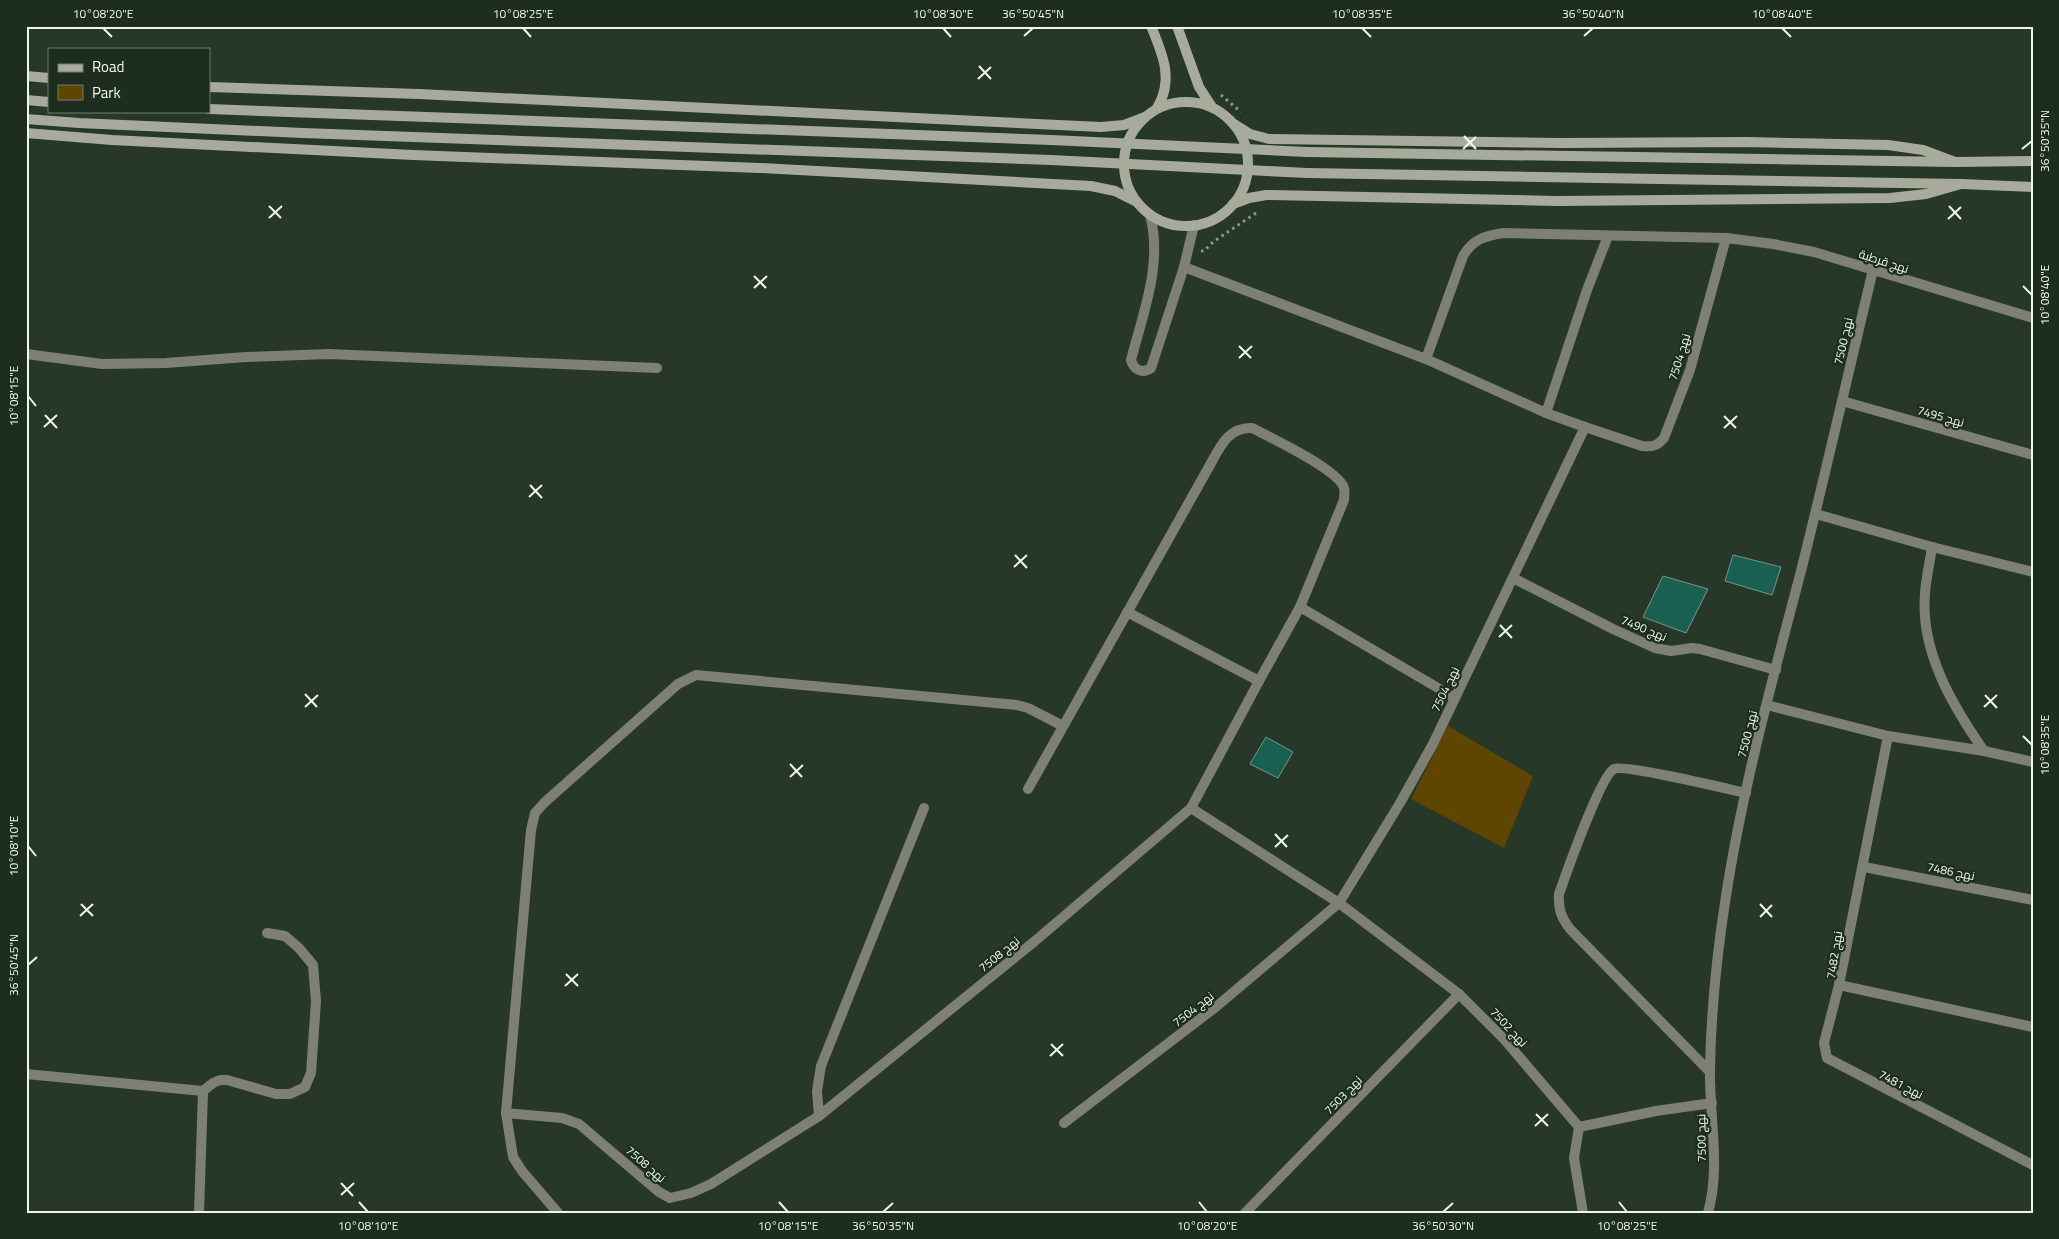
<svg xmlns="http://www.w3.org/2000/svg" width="2059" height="1239" viewBox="0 0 2059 1239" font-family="'Titillium Web',Cairo,sans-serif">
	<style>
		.green { fill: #5e4500 }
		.building { fill: #1a6052; stroke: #78958c }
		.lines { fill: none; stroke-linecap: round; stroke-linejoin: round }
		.path { stroke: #8c998d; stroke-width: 3; stroke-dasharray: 2.5 4; stroke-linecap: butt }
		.street { stroke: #7e8075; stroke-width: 10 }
		.secondary { stroke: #a8ab9b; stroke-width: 10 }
		.secondary-bridge { stroke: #a8ab9b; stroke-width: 10 }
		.ticks { fill: none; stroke: #eef8ee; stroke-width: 2 }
		.labels { text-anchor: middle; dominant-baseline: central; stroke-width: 4.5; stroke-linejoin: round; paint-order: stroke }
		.street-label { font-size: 12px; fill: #eef8ee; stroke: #1d2d1e }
		.neatline { fill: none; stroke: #eef8ee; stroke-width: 2 }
		.ticks-label { font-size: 12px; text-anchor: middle; fill: #eef8ee }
	</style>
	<rect width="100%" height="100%" fill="#273728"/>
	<path class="green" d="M1448,726L1533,776L1504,848L1411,799Z"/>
	<g class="building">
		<path d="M1733,555L1781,567L1772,595L1725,581Z"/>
		<path d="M1663,576L1708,589L1686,633L1643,617Z"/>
		<path d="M1266,737L1293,752L1278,778L1250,764Z"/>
	</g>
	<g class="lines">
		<g class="path">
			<path d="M1221,95L1241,112"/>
			<path d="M1201,251H1204L1213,242L1259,211"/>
		</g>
		<g class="street">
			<path d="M1150,215C1163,264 1143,313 1131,360C1134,370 1142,374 1151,368L1184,267L1194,225"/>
			<path d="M1184,267L1426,359L1546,413L1585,427"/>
			<path d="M26,354L102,364L166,363L246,357L329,354L657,368"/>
			<path d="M1426,359L1463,256C1473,239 1485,236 1503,233L1726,238L1773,244L1814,252L2033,318"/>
			<path d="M1842,401L2033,455"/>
			<path d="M1546,413L1587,290L1608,236"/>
			<path d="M1816,514L1932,547L2033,572"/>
			<path d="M1932,547C1930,562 1926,578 1925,593C1920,651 1952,705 1984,751"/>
			<path d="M1513,578L1613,629L1655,648L1671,651L1692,648L1700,649L1776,670"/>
			<path d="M1300,607L1455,698"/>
			<path d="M1127,612L1259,681"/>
			<path d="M1767,705L1888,736L1984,751L2033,762"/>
			<path d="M1888,736L1839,985L2033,1027"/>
			<path d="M1191,808L1339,903L1459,994L1504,1039L1579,1127L1574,1158L1583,1213"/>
			<path d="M1864,867L2033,900"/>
			<path d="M1839,985L1824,1043L1827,1058L2033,1165"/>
			<path d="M1710,1072L1570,929C1561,917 1558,909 1559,894C1566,874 1601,775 1614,769C1623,764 1728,789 1746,793"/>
			<path d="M26,1074L203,1091L213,1083L220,1080H227L276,1094H290L305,1087L311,1073L316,1001L313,965L299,948L285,936L267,933"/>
			<path d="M506,1113L562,1118L579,1124L659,1192L670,1198L691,1193L711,1184L819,1116L1035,941L1191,808L1259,681L1300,607L1344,500C1344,496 1345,491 1344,488C1339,470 1270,437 1252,428C1228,427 1220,447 1210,465L1028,789"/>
			<path d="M819,1116L817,1091L821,1066L924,808"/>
			<path d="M1064,1123L1217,1006L1339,903L1400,803L1433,744L1585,427L1642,446C1653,447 1657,446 1664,438L1690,370L1726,238"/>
			<path d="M1579,1127L1656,1111L1712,1103"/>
			<path d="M199,1213L203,1091"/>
			<path d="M558,1213L522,1171L513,1157L506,1113L531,830L535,813L545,802L678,684L696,675L1017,705L1028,708L1063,726"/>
			<path d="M1245,1213L1459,994"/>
			<path d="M1708,1213C1721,1166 1709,1116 1710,1069C1711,1010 1717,953 1726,896C1743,786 1773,678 1801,571C1826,471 1849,370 1873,270"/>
		</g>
		<g class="secondary">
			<path d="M1151,26C1163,55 1174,80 1157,108"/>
			<path d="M1177,26L1199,87L1212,107"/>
			<path d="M26,76L49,78"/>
			<path d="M209,87L419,94L1101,127L1124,125L1145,117"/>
			<path d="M26,100L49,102"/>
			<circle cx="1186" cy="164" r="62"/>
			<path d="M209,109L1051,140"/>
			<path d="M26,119L79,123L303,133L1051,160"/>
			<path d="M1234,124L1250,134L1269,139L1561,143L1745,142L1888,145L1923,150L1955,162"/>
			<path d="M26,133L112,140L413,155L760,168L1091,186L1115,191L1137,202"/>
			<path d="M1307,152L1955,162L2033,161"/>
			<path d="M1307,173L1961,184L2033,187"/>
			<path d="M1233,204L1249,198L1266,195L1557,201L1890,198L1926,194L1961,184"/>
		</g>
		<g class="secondary-bridge">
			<path d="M1051,140L1307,152"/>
			<path d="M1051,160L1307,173"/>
		</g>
	</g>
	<path class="ticks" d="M103,28L112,37M523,28L531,37M943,28L951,37M1362,28L1371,37M1782,28L1791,37M1024,36L1033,28M1584,36L1593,28M979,66L991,79M978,79L991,67M1464,136L1476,149M1463,149L1476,137M2022,149L2032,141M269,206L281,218M1949,206L1961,219M269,218L282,206M1948,219L1961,207M754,276L766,288M2023,286L2032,295M754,288L767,276M1239,346L1251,358M1239,358L1252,346M28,396L36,406M45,415L57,428M1724,416L1736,428M44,427L57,415M1724,428L1737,416M530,485L542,498M529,497L542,485M1015,555L1027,568M1014,567L1027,555M1500,625L1512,638M1499,637L1512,625M305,694L317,707M1985,695L1997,708M305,707L318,695M1984,707L1997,695M2023,736L2032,745M790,764L802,777M790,777L803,765M1275,834L1287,847M28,846L36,856M1275,847L1288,835M81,904L93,916M1760,904L1772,917M80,916L93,904M1760,917L1772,905M28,965L37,957M566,974L578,986M565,986L578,974M1051,1044L1063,1056M1050,1056L1063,1044M1536,1114L1548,1126M1535,1126L1548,1114M341,1183L353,1196M341,1195L354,1183M359,1202L368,1212M779,1202L788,1212M1199,1202L1207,1212M1619,1202L1627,1212M883,1212L893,1203M1443,1212L1453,1203"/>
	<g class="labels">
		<g class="street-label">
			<text transform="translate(1884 261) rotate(18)">نهج قرطبة</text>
			<text transform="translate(1843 341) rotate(-77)">نهج 7500</text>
			<text transform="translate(1679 357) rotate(-73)">نهج 7504</text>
			<text transform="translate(1941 416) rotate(16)">نهج 7495</text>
			<text transform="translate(1644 628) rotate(22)">نهج 7490</text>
			<text transform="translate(1445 689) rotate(-64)">نهج 7504</text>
			<text transform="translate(1747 734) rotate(-76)">نهج 7500</text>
			<text transform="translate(1951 871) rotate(11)">نهج 7486</text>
			<text transform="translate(999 954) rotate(-39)">نهج 7508</text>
			<text transform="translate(1834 955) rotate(-81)">نهج 7482</text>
			<text transform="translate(1193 1009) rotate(-38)">نهج 7504</text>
			<text transform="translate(1509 1027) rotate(47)">نهج 7502</text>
			<text transform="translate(1901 1084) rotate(27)">نهج 7481</text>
			<text transform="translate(1343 1095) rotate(-46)">نهج 7503</text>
			<text transform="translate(1701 1138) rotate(-91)">نهج 7500</text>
			<text transform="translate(646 1164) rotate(41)">نهج 7508</text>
		</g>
	</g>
	<rect width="2059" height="1239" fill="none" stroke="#1d2d1e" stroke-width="55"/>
	<rect x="48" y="48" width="162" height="65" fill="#1d2d1e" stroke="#717e71"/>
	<rect x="58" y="64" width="25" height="8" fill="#a8ab9b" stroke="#717e71"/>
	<text x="92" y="72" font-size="15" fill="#eef8ee">Road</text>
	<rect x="58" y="85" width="25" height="15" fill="#5e4500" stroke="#717e71"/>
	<text x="92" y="98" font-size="15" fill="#eef8ee">Park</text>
	<rect x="28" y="28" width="2004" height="1184" class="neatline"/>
	<g class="ticks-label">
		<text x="103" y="18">10°08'20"E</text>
		<text x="523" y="18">10°08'25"E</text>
		<text x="943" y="18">10°08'30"E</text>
		<text x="1033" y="18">36°50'45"N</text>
		<text x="1362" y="18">10°08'35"E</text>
		<text x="1593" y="18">36°50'40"N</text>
		<text x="1782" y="18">10°08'40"E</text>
		<text transform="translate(2045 141) rotate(-90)" y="4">36°50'35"N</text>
		<text transform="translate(2045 295) rotate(-90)" y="4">10°08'40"E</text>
		<text transform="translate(14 396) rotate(-90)" y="4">10°08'15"E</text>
		<text transform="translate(2045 745) rotate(-90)" y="4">10°08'35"E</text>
		<text transform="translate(14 846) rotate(-90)" y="4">10°08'10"E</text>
		<text transform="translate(14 965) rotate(-90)" y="4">36°50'45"N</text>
		<text x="368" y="1230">10°08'10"E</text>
		<text x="788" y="1230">10°08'15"E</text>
		<text x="883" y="1230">36°50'35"N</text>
		<text x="1207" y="1230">10°08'20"E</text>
		<text x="1443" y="1230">36°50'30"N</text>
		<text x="1627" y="1230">10°08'25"E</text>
	</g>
</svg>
